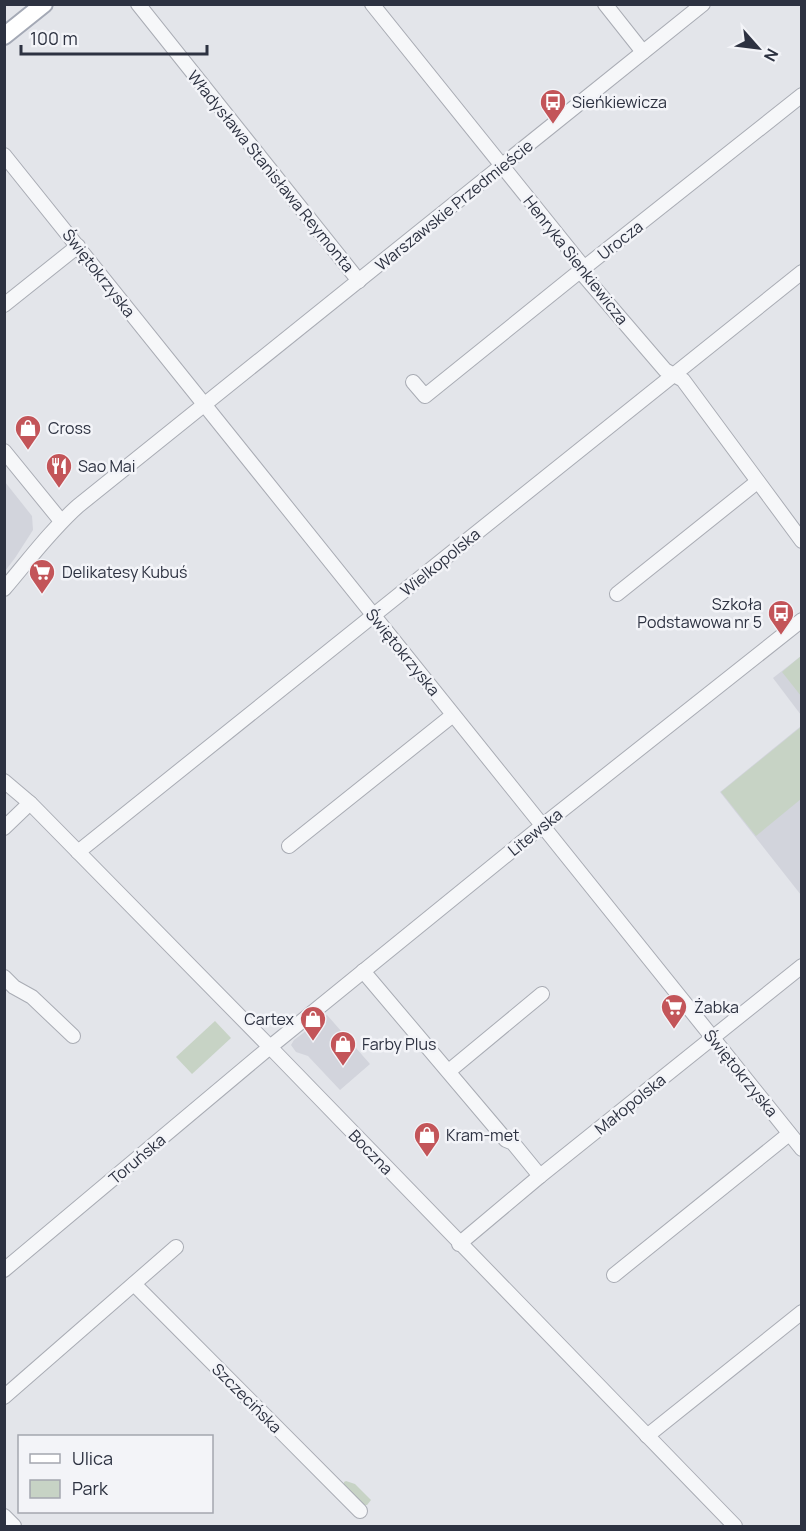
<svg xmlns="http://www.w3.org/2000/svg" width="806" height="1531" viewBox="0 0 806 1531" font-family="Manrope,sans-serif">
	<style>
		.built { fill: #d2d4dc }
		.green { fill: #c7d3c5 }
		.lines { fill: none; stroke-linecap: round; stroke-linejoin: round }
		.minor-casing { stroke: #a9acb4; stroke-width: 16 }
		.major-casing { stroke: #a4a9b5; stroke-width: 20 }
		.minor { stroke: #f6f7f9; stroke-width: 14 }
		.major { stroke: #fff; stroke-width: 16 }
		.labels { text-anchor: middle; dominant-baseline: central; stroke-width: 5; stroke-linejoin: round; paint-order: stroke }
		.poi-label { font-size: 16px; fill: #2d3241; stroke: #f3f4f8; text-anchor: start }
		.street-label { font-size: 16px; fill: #2d3241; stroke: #f3f4f8 }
	</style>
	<rect width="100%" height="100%" fill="#e3e5ea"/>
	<g class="built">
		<path d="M5,482L32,516L33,530L15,558L5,571Z"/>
		<path d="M801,656V715L773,678Z"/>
		<path d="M801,726V895L720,792Z"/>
		<path d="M327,1015L370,1064L340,1090L308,1056L296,1052L291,1045L294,1040Z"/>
	</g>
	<g class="green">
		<path d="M801,656V696L782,672Z"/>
		<path d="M801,727V799L756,836L721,792Z"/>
		<path d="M215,1021L231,1038L192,1074L176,1057Z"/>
		<path d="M346,1481L355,1484L371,1500L367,1505H361L344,1486V1482Z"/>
	</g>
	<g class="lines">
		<g class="minor-casing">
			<g id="minor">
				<path d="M138,4L359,281"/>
				<path d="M372,4L581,264L580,271L665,370L683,380L802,541"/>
				<path d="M605,4L643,52"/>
				<path d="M4,155L802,1149"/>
				<path d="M4,305L78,246"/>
				<path d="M413,382L425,396L580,271L802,95"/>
				<path d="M4,451L61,521"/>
				<path d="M4,589C28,561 50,531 78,506L703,4"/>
				<path d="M617,594L757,482"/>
				<path d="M4,781L30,803L270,1047L735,1526"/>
				<path d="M4,828L30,803"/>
				<path d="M289,846L453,715"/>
				<path d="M78,852L802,272"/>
				<path d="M363,971L506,1140L513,1143L540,1176"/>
				<path d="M4,977L14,987L32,997L73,1036"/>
				<path d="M449,1071L542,994"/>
				<path d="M459,1244L540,1176L802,966"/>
				<path d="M4,1270L270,1047L542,826L802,620"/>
				<path d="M614,1275L789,1134"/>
				<path d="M134,1284L360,1511"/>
				<path d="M4,1397L176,1247"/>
				<path d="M647,1436L802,1312"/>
				<path d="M4,1516L14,1526"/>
			</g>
		</g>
		<g class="major-casing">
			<path id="major" d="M4,36L44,4"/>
		</g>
		<use href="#minor" class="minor"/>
		<use href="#major" class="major"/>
	</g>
	<defs>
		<g id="bus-pin" transform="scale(1.35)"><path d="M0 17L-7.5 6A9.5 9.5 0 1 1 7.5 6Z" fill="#c35559" stroke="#f3f4f8"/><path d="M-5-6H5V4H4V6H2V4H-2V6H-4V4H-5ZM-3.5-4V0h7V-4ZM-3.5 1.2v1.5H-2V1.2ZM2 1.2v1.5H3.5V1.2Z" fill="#fff"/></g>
		<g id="shop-pin" transform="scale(1.35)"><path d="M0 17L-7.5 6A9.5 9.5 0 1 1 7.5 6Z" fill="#c35559" stroke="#f3f4f8"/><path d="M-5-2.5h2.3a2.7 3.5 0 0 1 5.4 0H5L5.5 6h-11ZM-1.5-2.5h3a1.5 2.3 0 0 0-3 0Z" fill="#fff"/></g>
		<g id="restaurant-pin" transform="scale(1.35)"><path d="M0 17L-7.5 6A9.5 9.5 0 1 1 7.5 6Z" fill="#c35559" stroke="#f3f4f8"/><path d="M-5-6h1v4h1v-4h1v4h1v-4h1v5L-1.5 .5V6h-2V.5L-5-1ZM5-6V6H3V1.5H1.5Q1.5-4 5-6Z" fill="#fff"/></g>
		<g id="supermarket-pin" transform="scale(1.35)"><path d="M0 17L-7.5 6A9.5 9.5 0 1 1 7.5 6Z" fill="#c35559" stroke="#f3f4f8"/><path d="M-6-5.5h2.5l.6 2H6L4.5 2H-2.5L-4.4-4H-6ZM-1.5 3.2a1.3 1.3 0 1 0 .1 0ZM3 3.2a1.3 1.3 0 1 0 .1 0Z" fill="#fff"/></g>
	</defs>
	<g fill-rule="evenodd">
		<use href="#bus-pin" x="553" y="102"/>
		<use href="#shop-pin" x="28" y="428"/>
		<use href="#restaurant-pin" x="59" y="466"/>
		<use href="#supermarket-pin" x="42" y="572"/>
		<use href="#bus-pin" x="781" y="613"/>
		<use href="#supermarket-pin" x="674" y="1007"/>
		<use href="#shop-pin" x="313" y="1019"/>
		<use href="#shop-pin" x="343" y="1044"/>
		<use href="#shop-pin" x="427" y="1135"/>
	</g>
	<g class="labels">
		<g class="poi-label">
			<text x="572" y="102">Sieńkiewicza</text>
			<text x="48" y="428">Cross</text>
			<text x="78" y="466">Sao Mai</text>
			<text x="62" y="572">Delikatesy Kubuś</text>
			<text x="762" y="604" text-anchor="end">Szkoła<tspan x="762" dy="18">Podstawowa nr 5</tspan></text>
			<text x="694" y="1007">Żabka</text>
			<text x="294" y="1019" text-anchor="end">Cartex</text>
			<text x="362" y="1044">Farby Plus</text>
			<text x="446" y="1135">Kram-met</text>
		</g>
		<g class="street-label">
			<text transform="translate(271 171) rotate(51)">Władysława Stanisława Reymonta</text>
			<text transform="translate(454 205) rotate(-39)">Warszawskie Przedmieście</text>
			<text transform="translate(620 240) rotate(-38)">Urocza</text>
			<text transform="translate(576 260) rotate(52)">Henryka Sienkiewicza</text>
			<text transform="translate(99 273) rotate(52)">Świętokrzyska</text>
			<text transform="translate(440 562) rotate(-39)">Wielkopolska</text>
			<text transform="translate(403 652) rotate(51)">Świętokrzyska</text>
			<text transform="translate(535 832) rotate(-39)">Litewska</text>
			<text transform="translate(741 1073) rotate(51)">Świętokrzyska</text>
			<text transform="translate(630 1104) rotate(-39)">Małopolska</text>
			<text transform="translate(371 1152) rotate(46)">Boczna</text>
			<text transform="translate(137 1159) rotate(-40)">Toruńska</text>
			<text transform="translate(247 1398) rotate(45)">Szczecińska</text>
		</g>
	</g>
	<rect width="806" height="1531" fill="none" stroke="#2d3241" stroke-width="12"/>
	<rect x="18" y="1435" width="195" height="78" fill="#f3f4f8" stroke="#a4a6af" stroke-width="1.5"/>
	<rect x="30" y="1454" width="30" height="9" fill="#ffffff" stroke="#a4a6af" stroke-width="1.5"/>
	<text x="72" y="1465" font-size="18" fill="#2d3241">Ulica</text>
	<rect x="30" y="1480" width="30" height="18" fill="#c7d3c5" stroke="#a4a6af" stroke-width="1.5"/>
	<text x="72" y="1495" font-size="18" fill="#2d3241">Park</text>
	<g transform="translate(758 48) rotate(118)" stroke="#f3f4f8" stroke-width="4.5" paint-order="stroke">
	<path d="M0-4.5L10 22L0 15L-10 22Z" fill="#2d3241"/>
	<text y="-9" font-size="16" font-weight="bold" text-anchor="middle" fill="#2d3241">N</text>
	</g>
	<path d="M21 45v9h186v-9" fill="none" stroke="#2d3241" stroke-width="3"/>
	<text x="30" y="45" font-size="18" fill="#2d3241" stroke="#f3f4f8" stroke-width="4.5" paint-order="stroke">100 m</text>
</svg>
